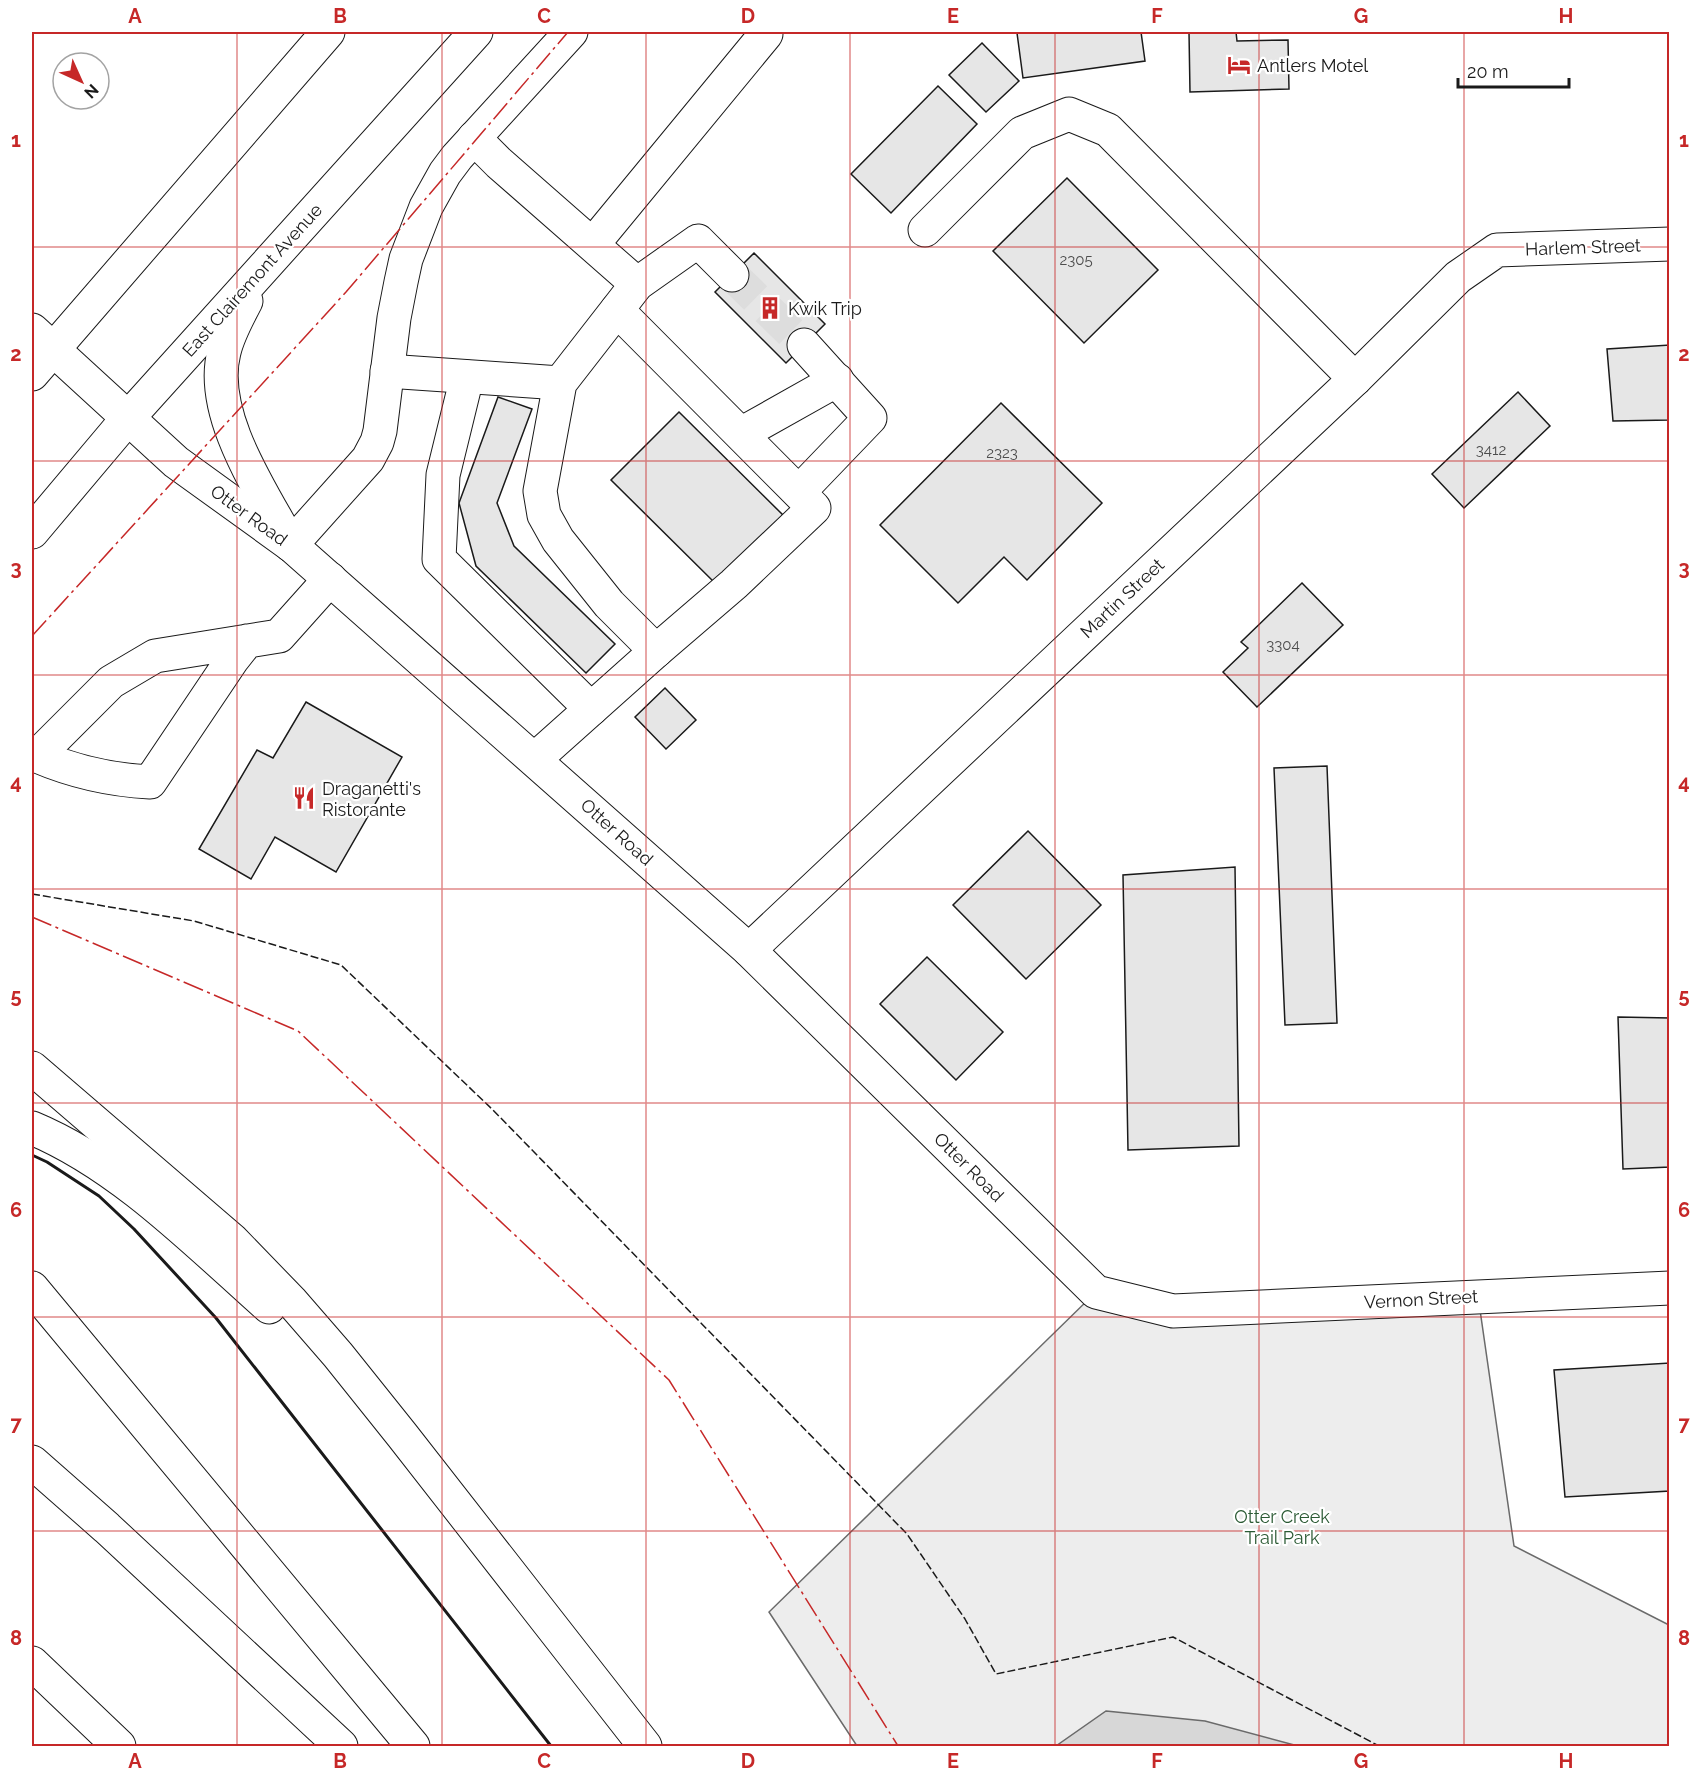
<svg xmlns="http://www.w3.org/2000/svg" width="1701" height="1778" viewBox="0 0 1701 1778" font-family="Raleway,sans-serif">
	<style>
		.built { fill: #ededed; stroke: #6a6a6a; stroke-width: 1.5 }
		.water { fill: #d7d7d7; stroke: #6a6a6a; stroke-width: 1.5 }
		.building { fill: #e6e6e6; stroke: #1a1a1a; stroke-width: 1.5 }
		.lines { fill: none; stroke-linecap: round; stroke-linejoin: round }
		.minor-tunnel { stroke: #ddd; stroke-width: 33; stroke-dasharray: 33 16; stroke-linecap: butt }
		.minor-casing { stroke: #1a1a1a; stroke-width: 35 }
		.major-casing { stroke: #1a1a1a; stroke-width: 35 }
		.highway-casing { stroke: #1a1a1a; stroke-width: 35 }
		.minor { stroke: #fff; stroke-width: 33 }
		.major { stroke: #fff; stroke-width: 33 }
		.highway { stroke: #fff; stroke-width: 33 }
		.fence { stroke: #1a1a1a; stroke-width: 1.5; stroke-dasharray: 8 3; stroke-linecap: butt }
		.wall { stroke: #1a1a1a; stroke-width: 3 }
		.power { stroke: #c62828; stroke-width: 1.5; stroke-dasharray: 21 4.5 3 4.5; stroke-linecap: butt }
		.grid { fill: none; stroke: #c62828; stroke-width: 1.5; stroke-opacity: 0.55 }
		.labels { text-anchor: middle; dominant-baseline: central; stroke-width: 4.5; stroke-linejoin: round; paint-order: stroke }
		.number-label { font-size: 15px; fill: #4d4d4d }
		.poi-label { font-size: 18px; fill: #1a1a1a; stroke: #fff; text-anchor: start }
		.street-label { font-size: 18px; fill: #1a1a1a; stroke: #fff }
		.park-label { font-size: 18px; fill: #2b5a34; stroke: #fff }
		.neatline { fill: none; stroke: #c62828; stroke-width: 2 }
		.grid-label { font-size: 20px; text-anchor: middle; font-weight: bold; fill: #c62828 }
	</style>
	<rect width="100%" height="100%" fill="#fff"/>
	<path class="built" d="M1096,1292L1173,1311L1478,1296L1514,1546L1669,1625V1746H857L769,1612Z"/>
	<path class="water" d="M1106,1711L1205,1721L1298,1746H1056Z"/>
	<g class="building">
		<path d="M1029,32H1141L1145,61L1023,78L1017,33Z"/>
		<path d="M1189,32H1236L1237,41L1288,40L1289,89L1190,92Z"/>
		<path d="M982,43L1019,81L986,112L949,75Z"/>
		<path d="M938,86L977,124L891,213L851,174Z"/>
		<path d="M1067,178L1158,270L1084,343L993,251Z"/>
		<path d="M754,253L825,324L786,363L715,292Z"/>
		<path d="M1670,345V420L1613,421L1607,349Z"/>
		<path d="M1518,392L1550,426L1464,508L1432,474Z"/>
		<path d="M498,397L532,409L497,503L514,546L615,644L586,673L476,566L459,503Z"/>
		<path d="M1001,403L1102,503L1027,580L1004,557L958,603L880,525Z"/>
		<path d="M679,412L786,518L718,586L611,480Z"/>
		<path d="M1302,583L1343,625L1257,707L1223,672L1248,648L1241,642Z"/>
		<path d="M665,688L696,720L666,749L635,717Z"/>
		<path d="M306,702L402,757L336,872L275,837L251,879L199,849L257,750L273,758Z"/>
		<path d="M1327,766L1337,1023L1285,1025L1274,768Z"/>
		<path d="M1028,831L1101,905L1026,979L953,905Z"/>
		<path d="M1235,867L1239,1146L1128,1150L1123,875Z"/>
		<path d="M927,957L1003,1032L956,1080L880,1004Z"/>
		<path d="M1618,1017L1670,1018V1167L1623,1169Z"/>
		<path d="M1670,1363V1491L1565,1497L1554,1370Z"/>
	</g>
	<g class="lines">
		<path class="minor-tunnel" d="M732,275L804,345"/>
		<g class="minor-casing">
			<g id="minor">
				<path d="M474,138L499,163L637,284"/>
				<path d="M925,230L1022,133L1069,114L1108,130L1355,379"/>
				<path d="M593,244L766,34"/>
				<path d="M32,330L176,462L291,545L749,950L1096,1292L1173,1311L1670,1288"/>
				<path d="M387,371L560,383"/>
				<path d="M467,377L443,475L439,559L591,709"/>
				<path d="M741,434L837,380"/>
				<path d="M799,492L870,418L804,345"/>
				<path d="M291,545L368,459L377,442L380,431L394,318L401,282L406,259L426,207L445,173L457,157L571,32"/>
				<path d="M247,641L232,660L150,782C111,780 72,771 37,756L111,682L155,656L279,636L330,579"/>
				<path d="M656,651L609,604L558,540L544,515L540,491L560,383L637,284L698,241L732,275"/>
				<path d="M535,759L656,651L734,584L814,508L617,310"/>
				<path d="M749,950L1355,379L1458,277L1497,250L1670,244"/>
			</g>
		</g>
		<g class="major-casing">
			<g id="major">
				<path d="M246,301C238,317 228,334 224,352C208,414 262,492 291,545"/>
				<path d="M32,374L328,32"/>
				<path d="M32,532L128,418L476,32"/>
			</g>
		</g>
		<g class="highway-casing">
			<g id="highway">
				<path d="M32,1068L232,1240L292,1302L338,1355L402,1435L645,1746"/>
				<path d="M32,1128C121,1165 197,1243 269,1307"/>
				<path d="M32,1288L413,1746"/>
				<path d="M32,1462L107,1528L341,1746"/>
				<path d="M32,1663L119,1746"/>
			</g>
		</g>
		<use href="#minor" class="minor"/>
		<use href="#major" class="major"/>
		<use href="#highway" class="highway"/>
		<path class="fence" d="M32,894L194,921L341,965L493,1110L907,1534L965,1619L996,1674L1173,1637L1379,1746"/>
		<path class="wall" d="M32,1155L47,1162L99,1196L134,1229L216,1318L551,1746"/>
		<g class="power">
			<path d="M32,636L346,292L568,32"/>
			<path d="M32,917L298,1031L669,1380L898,1746"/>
		</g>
	</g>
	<path class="grid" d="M237,32V1746M442,32V1746M646,32V1746M850,32V1746M1055,32V1746M1259,32V1746M1464,32V1746M32,247H1670M32,461H1670M32,675H1670M32,889H1670M32,1103H1670M32,1317H1670M32,1531H1670"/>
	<defs>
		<g id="hotel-bare" transform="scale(1.8)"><path d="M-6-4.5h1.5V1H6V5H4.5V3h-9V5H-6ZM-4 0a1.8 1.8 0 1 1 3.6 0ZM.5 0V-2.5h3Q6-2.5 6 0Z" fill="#c62828" stroke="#fff" stroke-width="2.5" paint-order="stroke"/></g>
		<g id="building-bare" transform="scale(1.8)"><path d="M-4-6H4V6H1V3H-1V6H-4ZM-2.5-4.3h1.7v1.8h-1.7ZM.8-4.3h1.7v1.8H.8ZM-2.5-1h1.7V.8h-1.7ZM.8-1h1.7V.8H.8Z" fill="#c62828" stroke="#fff" stroke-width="2.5" paint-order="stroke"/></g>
		<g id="restaurant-bare" transform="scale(1.8)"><path d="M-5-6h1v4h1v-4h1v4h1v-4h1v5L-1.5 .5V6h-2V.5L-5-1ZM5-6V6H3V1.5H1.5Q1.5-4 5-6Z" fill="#c62828" stroke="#fff" stroke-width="2.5" paint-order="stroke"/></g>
	</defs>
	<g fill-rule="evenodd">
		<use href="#hotel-bare" x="1239" y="65"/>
		<use href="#building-bare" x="770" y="308"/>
		<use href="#restaurant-bare" x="304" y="798"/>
	</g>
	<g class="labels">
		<g class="number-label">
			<text x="1076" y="260">2305</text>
			<text x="1491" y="450">3412</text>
			<text x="1002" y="453">2323</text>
			<text x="1283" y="645">3304</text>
		</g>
		<g class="poi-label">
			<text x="1257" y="65">Antlers Motel</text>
			<text x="788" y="308">Kwik Trip</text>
			<text x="322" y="788">Draganetti's<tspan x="322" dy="21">Ristorante</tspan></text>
		</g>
		<g class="street-label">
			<text transform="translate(1583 247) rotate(-2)">Harlem Street</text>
			<text transform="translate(252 280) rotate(-48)">East Clairemont Avenue</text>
			<text transform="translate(249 515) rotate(36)">Otter Road</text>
			<text transform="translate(1122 598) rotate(-43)">Martin Street</text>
			<text transform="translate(617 832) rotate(42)">Otter Road</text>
			<text transform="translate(969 1167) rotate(45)">Otter Road</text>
			<text transform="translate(1421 1299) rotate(-3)">Vernon Street</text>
		</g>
		<g class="park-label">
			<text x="1282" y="1516">Otter Creek<tspan x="1282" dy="21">Trail Park</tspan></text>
		</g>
	</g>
	<rect width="1701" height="1778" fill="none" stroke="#ffffff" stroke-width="66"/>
	<g transform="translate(81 81) rotate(135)"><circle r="28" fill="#ffffff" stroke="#a3a3a3" stroke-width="1.5"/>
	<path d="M0-4.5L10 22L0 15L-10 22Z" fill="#c62828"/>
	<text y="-9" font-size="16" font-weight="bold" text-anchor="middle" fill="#1a1a1a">N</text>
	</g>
	<path d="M1458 78v9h111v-9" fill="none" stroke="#1a1a1a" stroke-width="3"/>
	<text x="1467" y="78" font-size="18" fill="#1a1a1a" stroke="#ffffff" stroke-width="4.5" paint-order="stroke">20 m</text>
	<rect x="33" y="33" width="1635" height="1712" class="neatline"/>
	<g class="grid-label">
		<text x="135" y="23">A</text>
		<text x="340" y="23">B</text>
		<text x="544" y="23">C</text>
		<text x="748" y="23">D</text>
		<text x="953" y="23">E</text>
		<text x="1157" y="23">F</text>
		<text x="1361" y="23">G</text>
		<text x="1566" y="23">H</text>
		<text x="16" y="147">1</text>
		<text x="1684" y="147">1</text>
		<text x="16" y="361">2</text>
		<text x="1684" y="361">2</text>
		<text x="16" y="575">3</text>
		<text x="1684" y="575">3</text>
		<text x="16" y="789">4</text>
		<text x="1684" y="789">4</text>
		<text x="16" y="1003">5</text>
		<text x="1684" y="1003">5</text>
		<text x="16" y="1217">6</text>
		<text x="1684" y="1217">6</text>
		<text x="16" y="1431">7</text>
		<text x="1684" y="1431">7</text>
		<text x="16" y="1645">8</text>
		<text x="1684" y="1645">8</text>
		<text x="135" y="1768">A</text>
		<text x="340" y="1768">B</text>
		<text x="544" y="1768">C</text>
		<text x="748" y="1768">D</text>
		<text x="953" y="1768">E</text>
		<text x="1157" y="1768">F</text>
		<text x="1361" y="1768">G</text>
		<text x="1566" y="1768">H</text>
	</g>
</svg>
